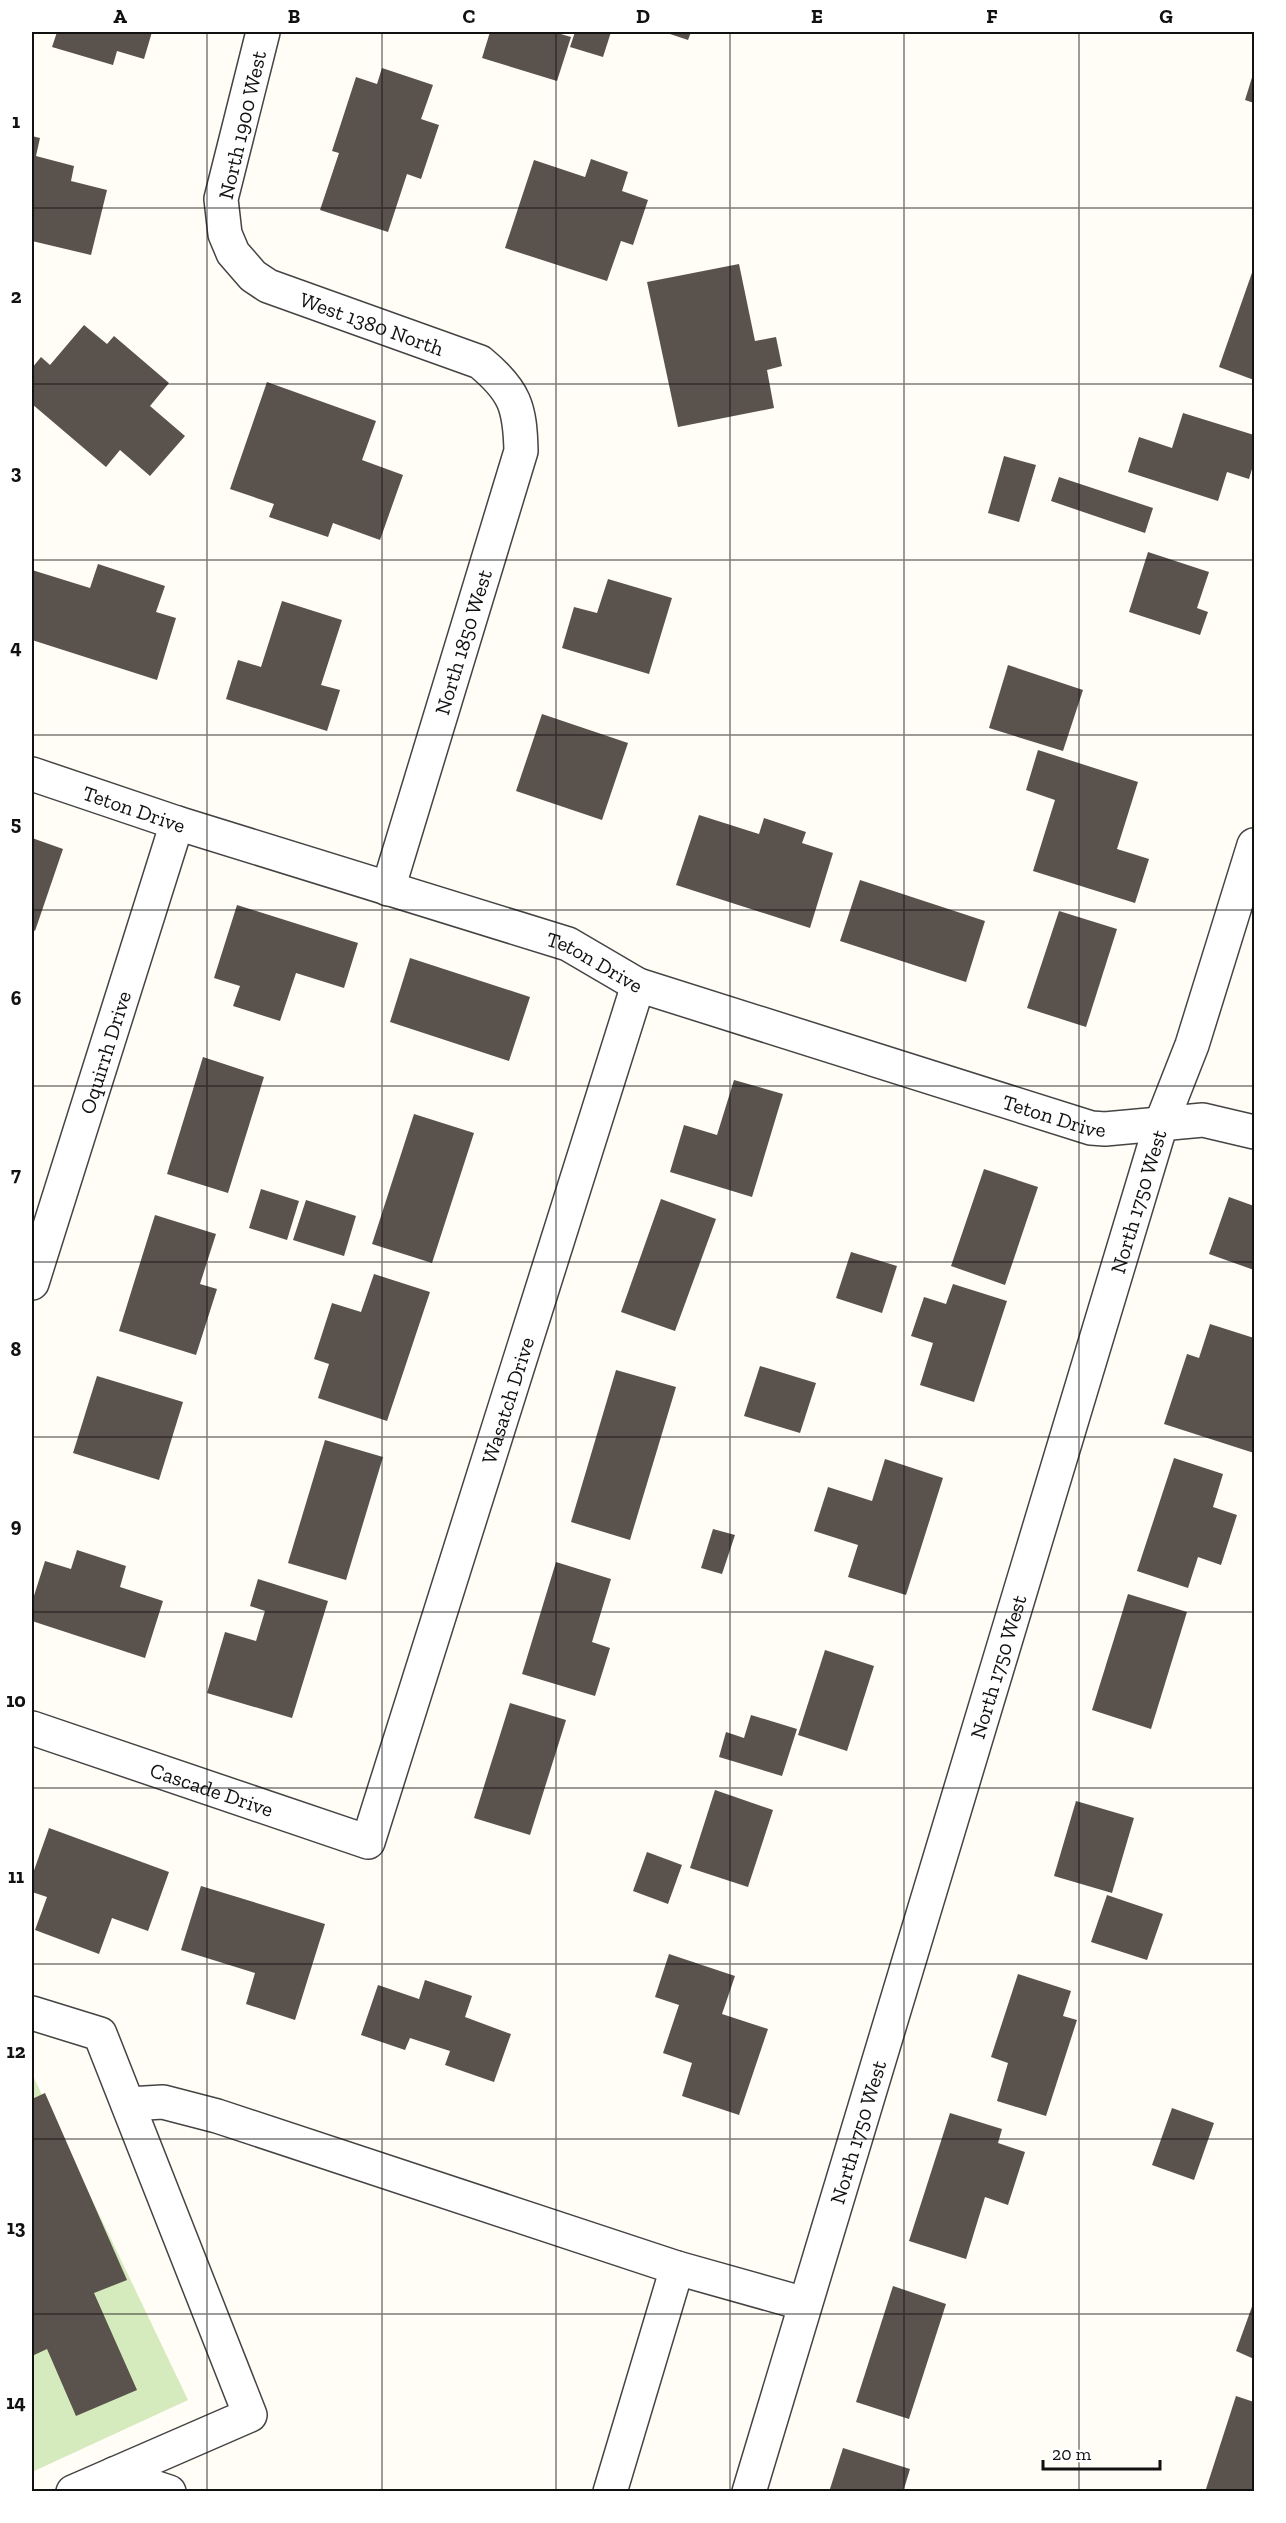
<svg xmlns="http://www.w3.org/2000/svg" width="1286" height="2523" viewBox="0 0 1286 2523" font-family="'Zilla Slab',serif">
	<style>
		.green { fill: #d5ebbd }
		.building { fill: #5a524d }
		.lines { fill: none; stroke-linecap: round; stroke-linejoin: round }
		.minor-casing { stroke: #444; stroke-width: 36 }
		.minor { stroke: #fff; stroke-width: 33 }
		.grid { fill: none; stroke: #111; stroke-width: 1.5; stroke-opacity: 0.55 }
		.labels { text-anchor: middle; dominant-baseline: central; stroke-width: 6; stroke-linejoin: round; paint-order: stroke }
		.street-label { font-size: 21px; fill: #111; stroke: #fff }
		.neatline { fill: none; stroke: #111; stroke-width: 2 }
		.grid-label { font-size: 20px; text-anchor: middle; font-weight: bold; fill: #111 }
	</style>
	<rect width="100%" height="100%" fill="#fffdf5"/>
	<path class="green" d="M32,2074L188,2400L32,2472Z"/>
	<g class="building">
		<path d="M57,32H152L144,59L117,51L113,65L52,47Z"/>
		<path d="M490,32H554L571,37L557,81L482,58Z"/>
		<path d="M575,32H611L603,57L570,47Z"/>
		<path d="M664,32H691L688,40Z"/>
		<path d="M382,68L433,85L421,119L439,125L421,179L407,174L388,232L320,210L339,153L332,151L356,77L377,84Z"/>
		<path d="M1254,71V103L1245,100Z"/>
		<path d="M32,136L40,138L36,156L74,166L71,181L107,190L91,255L32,241Z"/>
		<path d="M591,159L628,172L622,191L648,200L633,245L621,241L607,281L505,248L534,160L585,177Z"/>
		<path d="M739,264L755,341L776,337L782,366L767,370L774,408L678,427L647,282Z"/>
		<path d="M1254,267V380L1219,367Z"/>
		<path d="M84,325L107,344L114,336L169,383L150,406L185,436L150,476L120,450L106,467L32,404V368L41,357L50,365Z"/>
		<path d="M267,382L376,421L362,460L403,475L380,540L333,523L328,537L269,517L274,504L230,489Z"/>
		<path d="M1183,413L1254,435V462L1249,479L1227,472L1218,501L1128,472L1139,437L1172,448Z"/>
		<path d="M1004,456L1036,465L1019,522L988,513Z"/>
		<path d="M1059,477L1153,508L1145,533L1051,501Z"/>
		<path d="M1148,552L1209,572L1197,608L1208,612L1200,635L1129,612Z"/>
		<path d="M98,564L165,586L156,612L176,618L157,680L32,640V570L90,588Z"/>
		<path d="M608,579L672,598L649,674L562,648L574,607L597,613Z"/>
		<path d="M282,601L342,620L321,685L340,690L327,731L226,699L238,660L261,667Z"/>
		<path d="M1008,665L1083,690L1063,751L989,728Z"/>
		<path d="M542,714L628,743L602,820L516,791Z"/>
		<path d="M1038,750L1138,782L1117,849L1149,859L1135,903L1033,871L1055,800L1026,790Z"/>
		<path d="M699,815L759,834L764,818L806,832L802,843L833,853L810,928L676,885Z"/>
		<path d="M32,838L63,849L35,931L32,929Z"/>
		<path d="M860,880L985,921L966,982L840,941Z"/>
		<path d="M237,905L358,943L344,988L296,973L280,1021L233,1006L240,986L214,978Z"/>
		<path d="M1059,911L1117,929L1086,1027L1027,1008Z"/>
		<path d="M410,958L530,997L509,1061L390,1022Z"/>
		<path d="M203,1057L264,1077L228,1193L167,1174Z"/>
		<path d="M734,1080L783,1094L752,1197L670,1172L684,1125L717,1135Z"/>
		<path d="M414,1114L474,1133L432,1263L372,1244Z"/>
		<path d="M984,1169L1038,1187L1005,1285L951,1266Z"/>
		<path d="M261,1189L299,1201L287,1240L249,1228Z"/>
		<path d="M1229,1197L1254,1206V1270L1209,1254Z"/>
		<path d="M661,1199L716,1219L675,1331L621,1312Z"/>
		<path d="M306,1200L356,1216L344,1256L293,1240Z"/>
		<path d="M155,1215L216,1234L200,1284L217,1289L196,1355L119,1331Z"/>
		<path d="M851,1252L897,1266L882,1313L836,1298Z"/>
		<path d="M374,1274L430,1292L387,1421L318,1398L329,1364L314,1359L332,1303L361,1312Z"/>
		<path d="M953,1284L1007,1301L974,1402L920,1385L933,1343L911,1336L924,1297L946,1304Z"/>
		<path d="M1210,1324L1254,1338L1253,1367H1254V1453L1164,1424L1187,1354L1199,1358Z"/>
		<path d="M760,1366L816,1383L800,1433L744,1416Z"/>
		<path d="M616,1370L676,1387L630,1540L571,1522Z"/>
		<path d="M97,1376L183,1402L159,1480L73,1453Z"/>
		<path d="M325,1440L383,1457L346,1580L288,1563Z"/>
		<path d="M1174,1458L1223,1474L1213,1507L1237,1515L1221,1565L1198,1557L1188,1588L1137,1571Z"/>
		<path d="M885,1459L943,1478L906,1595L848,1577L858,1545L814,1531L828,1487L872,1501Z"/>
		<path d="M713,1529L735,1535L722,1574L701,1568Z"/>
		<path d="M77,1550L126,1566L120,1587L163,1601L145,1658L32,1621V1602L45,1561L71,1569Z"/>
		<path d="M556,1562L611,1579L592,1642L610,1648L595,1696L522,1674Z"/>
		<path d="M258,1579L328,1601L292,1718L207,1693L225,1632L256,1641L265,1611L250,1606Z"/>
		<path d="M1128,1594L1187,1612L1151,1729L1092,1710Z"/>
		<path d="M825,1650L874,1666L847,1751L798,1735Z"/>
		<path d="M510,1703L566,1720L530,1835L474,1818Z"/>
		<path d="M751,1715L797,1729L782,1776L719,1757L726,1732L744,1738Z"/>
		<path d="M715,1790L773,1810L748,1887L690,1868Z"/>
		<path d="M1076,1801L1134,1818L1112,1893L1054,1876Z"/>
		<path d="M49,1828L169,1872L148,1931L112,1918L99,1954L35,1930L47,1897L32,1892V1876Z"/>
		<path d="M647,1852L682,1865L668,1904L633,1891Z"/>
		<path d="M201,1886L325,1924L295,2020L246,2004L255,1973L181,1950Z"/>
		<path d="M1107,1895L1163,1914L1147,1960L1091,1942Z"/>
		<path d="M669,1954L735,1976L722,2014L768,2029L739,2115L682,2096L692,2063L663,2053L679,2005L655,1997Z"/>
		<path d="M1018,1974L1071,1991L1063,2016L1077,2020L1046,2116L997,2101L1008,2063L991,2057Z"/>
		<path d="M425,1980L472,1996L465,2017L511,2034L494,2082L445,2065L450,2051L410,2038L405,2050L361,2035L378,1985L419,1999Z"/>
		<path d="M45,2093L127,2280L94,2293L137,2390L76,2416L47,2349L32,2356V2099Z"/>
		<path d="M1172,2108L1214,2123L1194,2180L1152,2165Z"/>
		<path d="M950,2113L1002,2129L998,2143L1025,2152L1008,2205L985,2197L966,2259L909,2241Z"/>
		<path d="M893,2286L946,2304L909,2419L856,2402Z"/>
		<path d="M1254,2301V2359L1236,2351Z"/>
		<path d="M1236,2396L1254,2402V2492H1205Z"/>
		<path d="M843,2448L910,2469L903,2492H829Z"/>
	</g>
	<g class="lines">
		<g class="minor-casing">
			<g id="minor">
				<path id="s1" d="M263,32L221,199L225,234L233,253L253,276L268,286L480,362C515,391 520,407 521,451L388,889"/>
				<path id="s2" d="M32,774L177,823L568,944L638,985L1091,1128L1105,1129L1203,1120L1254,1132"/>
				<path id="s3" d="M32,1283L177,823"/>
				<path id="s4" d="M32,1728L368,1842L638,985"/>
				<path d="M32,2013L100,2034L250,2415L73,2492"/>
				<path d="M128,2104L163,2102L217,2116L677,2268L610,2492"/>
				<path d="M677,2268L805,2304"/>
				<path d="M114,2474L169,2492"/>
				<path id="s5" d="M749,2492L1161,1124L1192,1045L1254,845"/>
			</g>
		</g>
		<use href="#minor" class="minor"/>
	</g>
	<path class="grid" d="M207,32V2492M382,32V2492M556,32V2492M730,32V2492M904,32V2492M1079,32V2492M32,208H1254M32,384H1254M32,560H1254M32,735H1254M32,910H1254M32,1086H1254M32,1262H1254M32,1437H1254M32,1612H1254M32,1788H1254M32,1964H1254M32,2139H1254M32,2314H1254"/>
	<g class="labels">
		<g class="street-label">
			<text transform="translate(242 125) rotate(-77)">North 1900 West</text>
			<text stroke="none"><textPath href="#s1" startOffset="387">West 1380 North</textPath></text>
			<text transform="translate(463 642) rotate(-73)">North 1850 West</text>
			<text stroke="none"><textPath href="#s2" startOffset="108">Teton Drive</textPath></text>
			<text stroke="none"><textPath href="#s2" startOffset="594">Teton Drive</textPath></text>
			<text stroke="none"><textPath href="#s3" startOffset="242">Oquirrh Drive</textPath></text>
			<text stroke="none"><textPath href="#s2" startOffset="1080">Teton Drive</textPath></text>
			<text stroke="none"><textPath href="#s5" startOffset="1348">North 1750 West</textPath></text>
			<text stroke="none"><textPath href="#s4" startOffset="818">Wasatch Drive</textPath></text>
			<text stroke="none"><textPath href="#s5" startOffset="862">North 1750 West</textPath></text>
			<text stroke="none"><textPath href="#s4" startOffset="190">Cascade Drive</textPath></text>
			<text stroke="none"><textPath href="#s5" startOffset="376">North 1750 West</textPath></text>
		</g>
	</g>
	<rect width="1286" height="2523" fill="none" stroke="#ffffff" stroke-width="66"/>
	<path d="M1043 2460v9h117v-9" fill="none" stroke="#111111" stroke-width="3"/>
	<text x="1052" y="2460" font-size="18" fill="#111111" stroke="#ffffff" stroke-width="4.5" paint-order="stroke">20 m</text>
	<rect x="33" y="33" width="1220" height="2457" class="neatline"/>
	<g class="grid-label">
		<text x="120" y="23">A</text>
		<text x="294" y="23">B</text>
		<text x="469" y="23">C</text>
		<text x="643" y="23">D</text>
		<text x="817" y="23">E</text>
		<text x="992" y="23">F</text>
		<text x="1166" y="23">G</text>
		<text x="16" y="128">1</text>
		<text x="16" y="303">2</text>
		<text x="16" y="479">3</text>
		<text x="16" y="654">4</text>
		<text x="16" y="830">5</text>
		<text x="16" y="1005">6</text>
		<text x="16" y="1181">7</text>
		<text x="16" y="1356">8</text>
		<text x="16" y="1532">9</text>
		<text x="16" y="1707">10</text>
		<text x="16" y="1883">11</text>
		<text x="16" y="2058">12</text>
		<text x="16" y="2234">13</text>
		<text x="16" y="2409">14</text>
	</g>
</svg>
